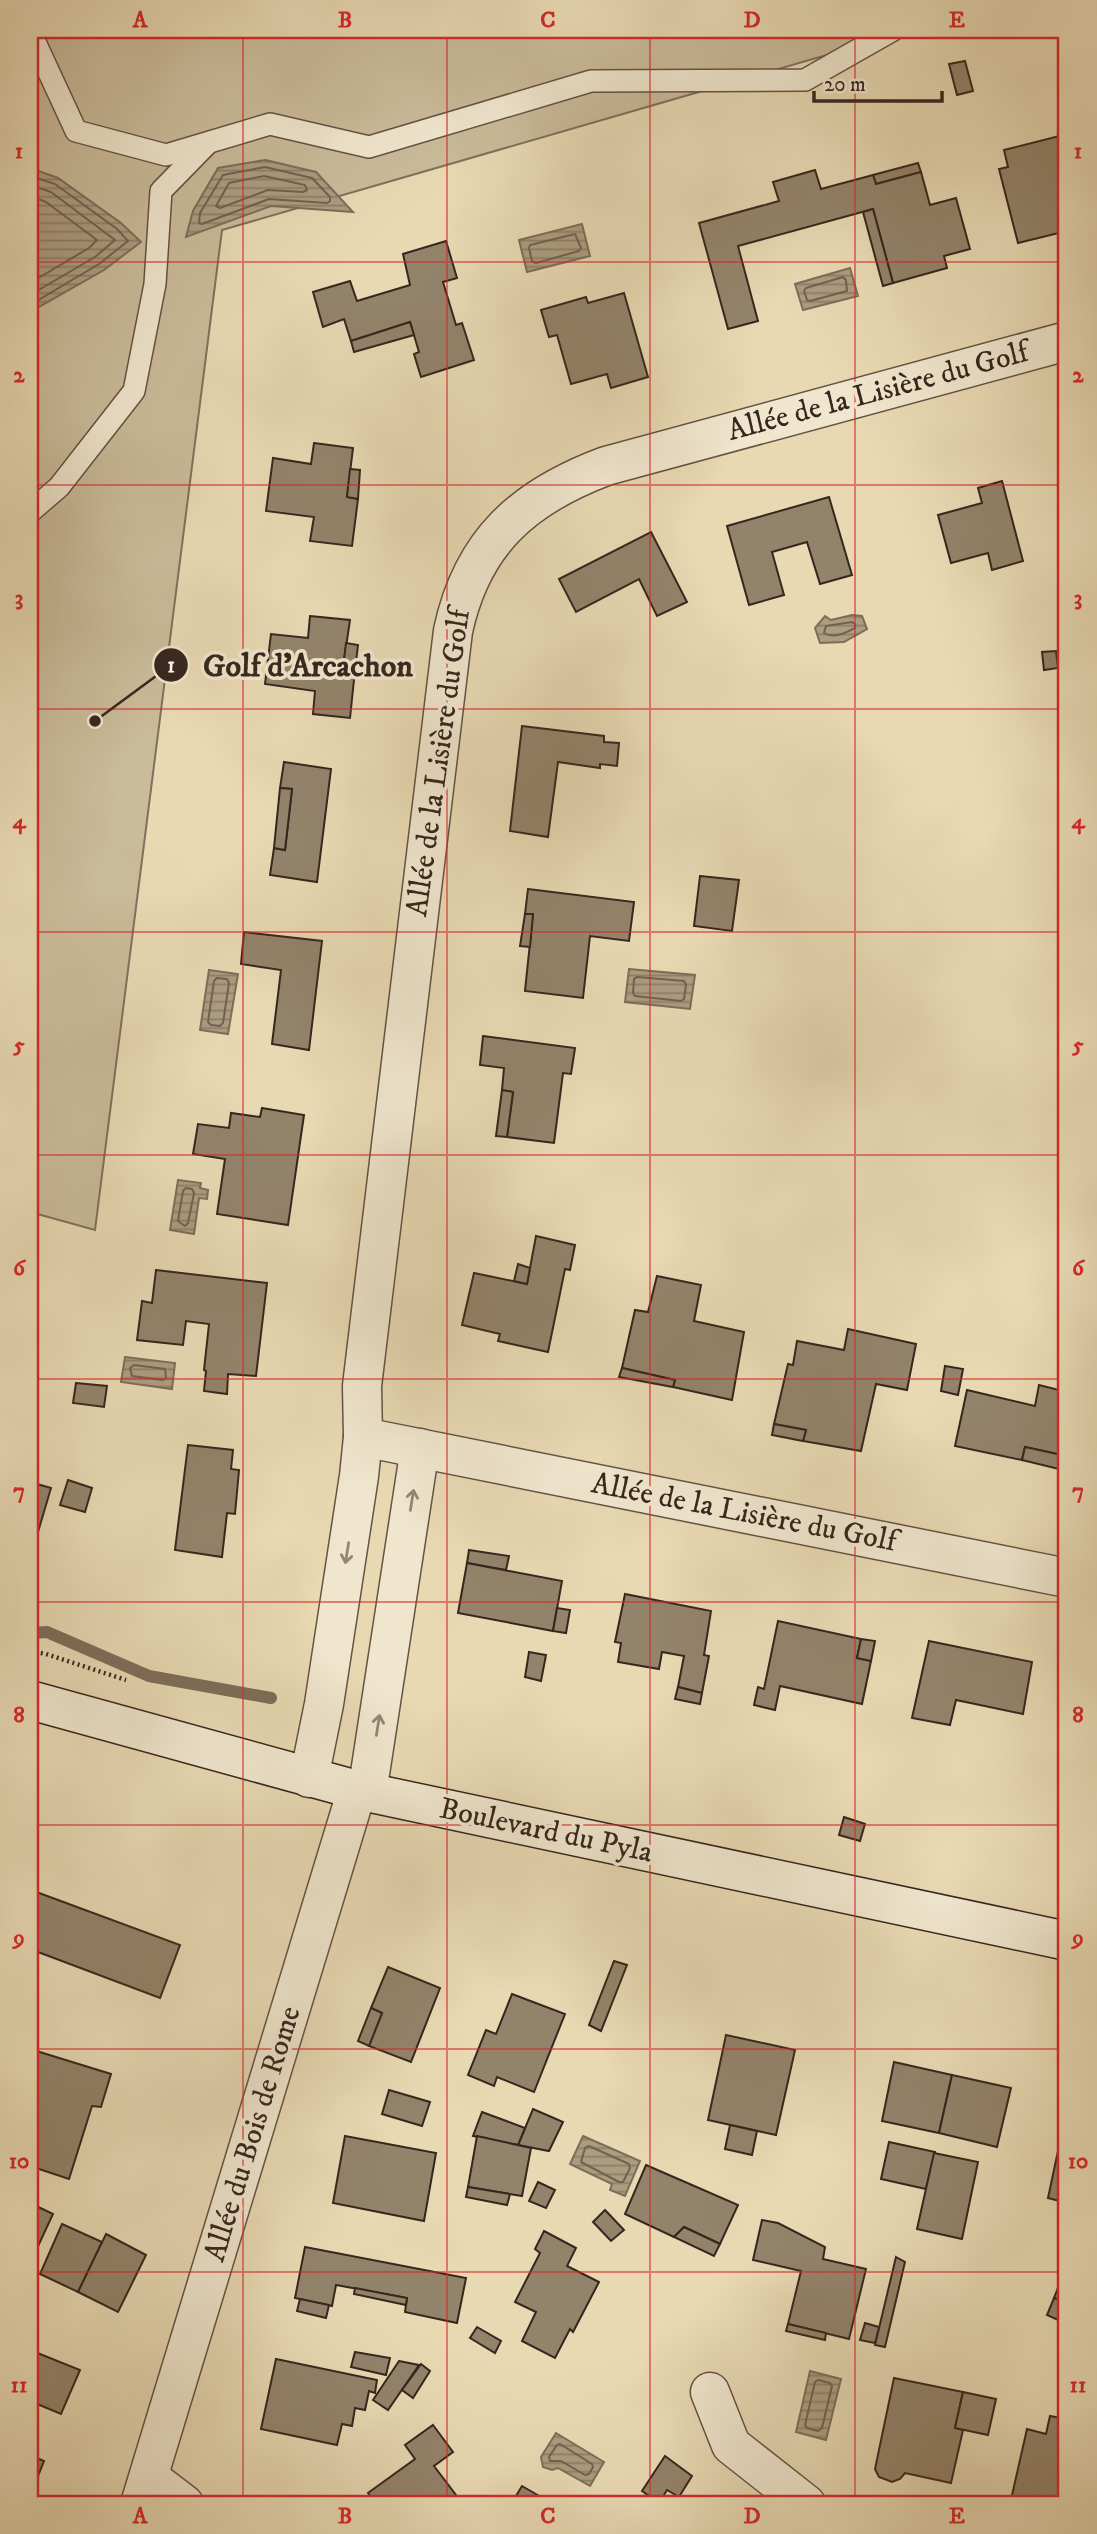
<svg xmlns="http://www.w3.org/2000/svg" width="1097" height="2534" viewBox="0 0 1097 2534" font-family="'IM FELL DW Pica',serif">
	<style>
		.green { fill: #cabb9a; stroke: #80705c; stroke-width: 2 }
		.water { fill: url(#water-rules); stroke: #7d6d59; stroke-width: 2 }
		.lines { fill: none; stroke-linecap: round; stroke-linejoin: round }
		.shore { stroke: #72614f; stroke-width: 2 }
		.stream { stroke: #7d6d59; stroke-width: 12 }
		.building { fill: #93836b; stroke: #37261e; stroke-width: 2 }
		.lane-casing { stroke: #635343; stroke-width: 24 }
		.street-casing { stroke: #635343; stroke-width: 41 }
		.secondary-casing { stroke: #37261e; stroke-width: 41 }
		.path { stroke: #37261e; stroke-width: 4.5; stroke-dasharray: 2 3.5; stroke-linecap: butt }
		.lane { stroke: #f0e6ce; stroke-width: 21 }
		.street { stroke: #f0e6ce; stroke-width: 38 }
		.secondary { stroke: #f0e6ce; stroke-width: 38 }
		.oneway { stroke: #948676 }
		.grid { fill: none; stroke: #d62828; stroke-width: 2; stroke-opacity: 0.55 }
		.labels { text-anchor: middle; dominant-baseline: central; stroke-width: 7; stroke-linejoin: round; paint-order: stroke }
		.street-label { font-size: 30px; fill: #37261e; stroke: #f0e6ce }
		.leader { fill: none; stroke: #37261e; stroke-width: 2.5 }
		.callout-dot { fill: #37261e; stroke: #f0e6ce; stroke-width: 2.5 }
		.mark-label { font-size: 21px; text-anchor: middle; font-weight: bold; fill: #fff }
		.callout-label { font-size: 32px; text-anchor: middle; font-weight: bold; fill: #37261e; stroke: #f0e6ce; stroke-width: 7; stroke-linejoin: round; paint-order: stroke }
		.neatline { fill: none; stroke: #d62828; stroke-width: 2.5 }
		.grid-label { font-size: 23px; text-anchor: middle; font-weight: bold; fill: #d62828 }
	</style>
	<defs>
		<pattern id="water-rules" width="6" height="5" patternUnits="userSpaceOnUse" patternTransform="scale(1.75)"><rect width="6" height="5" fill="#ac9c80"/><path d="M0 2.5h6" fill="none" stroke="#8d7f68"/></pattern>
	</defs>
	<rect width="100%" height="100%" fill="#e8d9b3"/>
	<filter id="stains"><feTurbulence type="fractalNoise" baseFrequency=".00286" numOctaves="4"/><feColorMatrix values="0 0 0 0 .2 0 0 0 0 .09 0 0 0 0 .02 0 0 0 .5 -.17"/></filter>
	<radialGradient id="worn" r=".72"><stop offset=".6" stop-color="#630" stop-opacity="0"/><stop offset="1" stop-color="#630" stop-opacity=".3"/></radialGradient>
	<path class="green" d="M30,30H913L222,230L95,1230L30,1212Z"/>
	<g class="water">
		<path d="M265,160L316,172L353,212L271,206L186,237L193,211L218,168Z"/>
		<path d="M30,168L58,178L121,223L141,242L104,270L30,312Z"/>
		<path d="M582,224L590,256L527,272L519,240Z"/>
		<path d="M850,268L858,296L803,310L795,284Z"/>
		<path d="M852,615L862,616L867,629L844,642L820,643L815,628L825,616L831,620Z"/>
		<path d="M629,969L695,975L690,1009L625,1002Z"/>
		<path d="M209,970L238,974L228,1034L200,1030Z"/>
		<path d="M178,1180L201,1183L200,1188L208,1190L207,1199L199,1198L194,1234L170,1230Z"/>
		<path d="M125,1357L175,1363L172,1389L121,1382Z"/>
		<path d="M583,2136L640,2161L625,2196L610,2190L612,2184L570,2164Z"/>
		<path d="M810,2371L841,2379L826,2440L796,2432Z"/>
		<path d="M556,2433L604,2462L590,2486L558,2468L552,2470L543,2467L541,2457Z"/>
	</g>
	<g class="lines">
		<g class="shore">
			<path d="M265,167L312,178L330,197V201L327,203L269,199L202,224L199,223L200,213L223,175Z"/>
			<path d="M30,176L55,184L117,229L128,241L99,264L30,305"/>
			<path d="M264,176L305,185L307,190L303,192L268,190L220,208L216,206L229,183Z"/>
			<path d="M30,185L51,192L115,240L95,257L30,295"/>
			<path d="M30,196L46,202L97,240L89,248L30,283"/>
			<path d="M575,234L581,248L579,251L536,263L532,261L529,248L530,245Z"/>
			<path d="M843,277L846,280L847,291L810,301L807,300L804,291L806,288Z"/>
			<path d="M852,622L855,624V628C845,633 834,639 824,633L826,626Z"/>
			<path d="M637,977L684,981L686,985L684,999L681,1001L635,996L633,993L634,979Z"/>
			<path d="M217,978L227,979L229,983L223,1023L220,1026L211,1025L208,1022L214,981Z"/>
			<path d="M186,1188L192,1189L194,1193L188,1223L185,1226L178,1221L183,1191Z"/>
			<path d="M134,1365L165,1369L166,1378L163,1380L132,1376L130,1368Z"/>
			<path d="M589,2146L629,2164L630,2168L623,2182H619L581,2162L585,2148Z"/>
			<path d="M818,2380L830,2383L832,2386L822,2428L818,2431L807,2428L805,2425L815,2382Z"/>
			<path d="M560,2444L592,2464L593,2467L589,2474L585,2475L561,2461H550L549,2457L557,2445Z"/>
		</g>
		<path class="stream" d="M30,1633L47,1632L149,1676L271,1698"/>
	</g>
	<g class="building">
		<path d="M965,61L973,91L957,95L949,64Z"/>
		<path d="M1067,134V180L1060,182L1067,212V231L1018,243L999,169L1008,167L1004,150Z"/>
		<path d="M918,163L921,172L876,184L873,175Z"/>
		<path d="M815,170L821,189L873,175L876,184L921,172L930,205L956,198L970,249L944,256L947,268L893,283L873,209L738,246L758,321L728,329L699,223L779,201L773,182Z"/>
		<path d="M873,209L893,283L883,286L863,212Z"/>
		<path d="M446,241L457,278L443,282L456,325L462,323L474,360L421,377L414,354L419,352L410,322L351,341L344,319L323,327L313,292L350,281L357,301L410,285L403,254Z"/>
		<path d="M624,293L648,377L611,388L607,374L571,384L557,335L549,337L541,310L586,297L588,303Z"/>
		<path d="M410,322L414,335L354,352L351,341Z"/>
		<path d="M314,443L353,448L347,497L358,499L352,546L310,541L314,517L266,511L273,458L311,464Z"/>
		<path d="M350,469L360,470L358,499L347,497Z"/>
		<path d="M1002,481L1023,561L992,570L988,553L951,563L938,515L982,503L978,488Z"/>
		<path d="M829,497L852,575L820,584L807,542L772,552L784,595L749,605L727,526Z"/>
		<path d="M651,532L687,602L657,616L639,579L576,612L559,579Z"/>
		<path d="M310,616L350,620L343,668L355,670L350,718L313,714L315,691L265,684L271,634L308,638Z"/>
		<path d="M346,643L358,645L355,670L343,668Z"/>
		<path d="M1056,651L1058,668L1044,670L1042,652Z"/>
		<path d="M522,726L604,736V742L619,743L617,766L600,764V768L558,762L548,837L510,831Z"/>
		<path d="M284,762L331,769L317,882L270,875L274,848L285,850L292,789L280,788Z"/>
		<path d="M280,788L292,789L285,850L274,848Z"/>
		<path d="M700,876L739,880L732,931L694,926Z"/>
		<path d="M528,889L634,902L629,941L590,936L583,998L525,991L533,914H525Z"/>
		<path d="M525,914H533L530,947L520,946Z"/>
		<path d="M244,932L322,941L309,1050L272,1044L281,970L241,964Z"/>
		<path d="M483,1036L575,1048L571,1074L563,1073L554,1143L507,1137L513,1092L502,1090L504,1068L480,1065Z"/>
		<path d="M502,1090L513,1092L507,1137L496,1136Z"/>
		<path d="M262,1108L304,1115L288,1225L217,1214L225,1159L193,1154L198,1124L229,1128L231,1113L260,1117Z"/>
		<path d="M536,1236L575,1245L570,1270L565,1269L548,1352L498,1341L500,1334L462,1325L474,1273L527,1284Z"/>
		<path d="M518,1264L530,1268L527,1284L514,1281Z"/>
		<path d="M156,1270L267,1283L256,1376L228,1374L227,1394L204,1391L206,1371L204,1370L209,1324L186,1321L183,1345L137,1340L142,1301L152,1303Z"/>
		<path d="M657,1276L701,1285L694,1321L744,1332L732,1400L673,1387L675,1380L622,1368L635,1310L648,1312Z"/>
		<path d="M848,1329L916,1344L907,1390L876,1384L861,1451L803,1441L806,1430L774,1424L788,1364L793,1365L797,1341L844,1350Z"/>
		<path d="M945,1366L963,1369L958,1395L941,1391Z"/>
		<path d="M622,1368L675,1380L673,1387L619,1377Z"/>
		<path d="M76,1383L107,1386L104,1407L73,1403Z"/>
		<path d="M1039,1385L1067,1392V1432L1062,1455L1025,1447L1022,1460L955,1446L967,1390L1035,1406Z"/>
		<path d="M774,1424L806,1430L803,1441L772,1435Z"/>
		<path d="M188,1445L233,1450L231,1469L239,1470L235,1514L227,1513L222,1557L175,1550Z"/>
		<path d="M1025,1447L1062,1455L1059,1469L1022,1460Z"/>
		<path d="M68,1480L92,1488L85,1512L60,1505Z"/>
		<path d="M30,1482L51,1488L38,1532L30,1530Z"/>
		<path d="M469,1550L509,1556L506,1570L467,1563Z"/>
		<path d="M467,1563L562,1581L553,1631L458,1613Z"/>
		<path d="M625,1594L711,1611L704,1655L709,1656L702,1693L678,1687L684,1656L662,1652L659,1669L618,1662L621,1643L615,1642Z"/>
		<path d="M557,1608L570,1610L566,1633L553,1631Z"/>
		<path d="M778,1621L861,1639L857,1658L871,1661L862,1704L780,1686L775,1710L754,1705L758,1687L764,1689Z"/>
		<path d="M861,1639L875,1641L871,1661L857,1658Z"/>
		<path d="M929,1641L1032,1662L1023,1714L956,1700L950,1725L912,1718Z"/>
		<path d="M529,1652L546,1655L541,1681L525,1677Z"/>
		<path d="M678,1687L702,1693L700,1704L675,1699Z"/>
		<path d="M844,1817L865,1824L860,1841L839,1835Z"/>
		<path d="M31,1890L180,1945L160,1998L30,1949Z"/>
		<path d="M614,1961L627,1965L601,2031L589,2025Z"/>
		<path d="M388,1967L440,1988L411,2062L369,2046L382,2013L371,2008Z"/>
		<path d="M512,1994L565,2014L534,2092L497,2077L494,2086L468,2075L486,2030L496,2034Z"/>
		<path d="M371,2008L382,2013L369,2046L358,2041Z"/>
		<path d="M726,2035L795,2050L776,2135L708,2120Z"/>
		<path d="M30,2049L111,2074L101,2107L92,2106L69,2179L30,2166Z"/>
		<path d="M894,2062L952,2075L939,2133L882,2121Z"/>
		<path d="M952,2075L1011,2088L997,2147L939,2133Z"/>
		<path d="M389,2090L430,2102L422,2126L382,2114Z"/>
		<path d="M533,2109L563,2122L549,2151L518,2145Z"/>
		<path d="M482,2112L525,2128L518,2145L473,2136Z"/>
		<path d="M730,2125L757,2131L752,2155L725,2149Z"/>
		<path d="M1063,2127H1067V2153L1058,2151Z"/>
		<path d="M345,2136L436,2153L424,2221L333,2203Z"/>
		<path d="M477,2136L531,2148L522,2196L468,2187Z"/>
		<path d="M889,2142L935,2152L926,2189L881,2179Z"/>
		<path d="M1058,2151L1067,2153V2203L1048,2198Z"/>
		<path d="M934,2153L978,2162L962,2239L917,2229Z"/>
		<path d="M646,2165L738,2205L720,2244L684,2227L674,2237L625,2214Z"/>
		<path d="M538,2182L555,2190L546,2208L529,2201Z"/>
		<path d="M468,2187L510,2194L507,2205L466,2197Z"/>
		<path d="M30,2203L53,2214L33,2257L30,2256Z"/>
		<path d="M605,2210L624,2230L611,2241L593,2222Z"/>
		<path d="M762,2220L778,2223L825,2247L823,2259L866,2269L849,2339L788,2324L801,2271L753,2260Z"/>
		<path d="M62,2224L102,2242L78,2292L40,2274Z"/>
		<path d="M684,2227L720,2244L714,2256L674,2237Z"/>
		<path d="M544,2231L576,2248L567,2266L599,2282L573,2332L570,2329L555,2358L522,2341L536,2312L515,2302L540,2253L535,2249Z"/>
		<path d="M106,2234L146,2255L118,2312L78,2292Z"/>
		<path d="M305,2247L466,2278L457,2323L405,2312L407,2298L336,2285L332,2306L295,2298Z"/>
		<path d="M896,2257L905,2262L885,2347L875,2345Z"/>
		<path d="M1064,2273L1067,2274V2303L1054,2298Z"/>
		<path d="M355,2288L407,2298L406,2305L354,2294Z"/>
		<path d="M1054,2298L1067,2303V2324L1047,2315Z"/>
		<path d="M300,2299L329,2305L326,2318L297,2311Z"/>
		<path d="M865,2323L879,2327L875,2343L860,2340Z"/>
		<path d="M788,2324L826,2333L825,2340L786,2331Z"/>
		<path d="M477,2327L501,2341L495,2353L470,2338Z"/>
		<path d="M30,2350L80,2370L61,2414L30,2401Z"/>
		<path d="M355,2352L390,2358L386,2375L351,2367Z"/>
		<path d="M276,2359L377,2380L375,2393L369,2391L365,2410L355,2408L352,2426L342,2424L337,2445L261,2429Z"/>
		<path d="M399,2361L419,2365L388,2410L373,2400Z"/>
		<path d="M421,2364L430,2371L413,2398L402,2390Z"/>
		<path d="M894,2378L963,2392L955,2428L963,2430L951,2483L905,2473L900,2479L892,2482L879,2477L875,2469Z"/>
		<path d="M963,2392L996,2399L988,2435L955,2428Z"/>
		<path d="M1050,2416L1067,2419V2481H1064L1059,2504H1010L1027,2429L1046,2434Z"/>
		<path d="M433,2425L453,2452L434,2466L456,2495L443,2504H376L368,2493L415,2459L405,2445Z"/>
		<path d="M30,2455L44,2461L34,2486L30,2484Z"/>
		<path d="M665,2456L692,2476L679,2497L667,2490L659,2503L642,2491Z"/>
		<path d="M522,2486L553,2504H511Z"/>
	</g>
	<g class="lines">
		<g class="lane-casing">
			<g id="lane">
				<path d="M37,30L34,40L76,131L166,155L270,124L369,147L591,81L805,80L893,30"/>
				<path d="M30,512L59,487L134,391L155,284L161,191L207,144"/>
			</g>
		</g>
		<g class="street-casing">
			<g id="street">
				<path d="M363,1437L1067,1578"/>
				<path d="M309,1778L324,1704L359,1476L363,1437L362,1386L453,631C472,542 523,497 606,466L1067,341"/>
				<path d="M367,1793L420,1448"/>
				<path d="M710,2392L731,2445L806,2504"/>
				<path d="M150,2478L184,2504"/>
				<path d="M140,2504L357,1790"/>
			</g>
		</g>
		<g class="secondary-casing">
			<path id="secondary" d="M30,1700L357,1790L1067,1941"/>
		</g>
		<path class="path" d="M30,1651L46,1654L126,1680"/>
		<use href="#lane" class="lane"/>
		<use href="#street" class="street"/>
		<use href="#secondary" class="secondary"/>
	</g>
	<defs><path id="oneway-shaft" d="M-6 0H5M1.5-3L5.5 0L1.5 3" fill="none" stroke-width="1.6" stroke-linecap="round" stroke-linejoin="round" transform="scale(1.75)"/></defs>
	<g class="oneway">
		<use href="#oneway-shaft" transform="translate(412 1500) rotate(-81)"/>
		<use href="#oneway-shaft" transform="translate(347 1553) rotate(99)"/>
		<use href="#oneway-shaft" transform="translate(378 1725) rotate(-81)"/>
	</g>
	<path class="grid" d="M243,30V2504M447,30V2504M650,30V2504M855,30V2504M30,262H1067M30,485H1067M30,709H1067M30,932H1067M30,1155H1067M30,1379H1067M30,1602H1067M30,1825H1067M30,2049H1067M30,2272H1067"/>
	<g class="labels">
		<g class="street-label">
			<text transform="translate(878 392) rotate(-15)">Allée de la Lisière du Golf</text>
			<text transform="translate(439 763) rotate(-82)">Allée de la Lisière du Golf</text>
			<text transform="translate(744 1513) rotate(11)">Allée de la Lisière du Golf</text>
			<text transform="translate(546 1831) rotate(12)">Boulevard du Pyla</text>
			<text transform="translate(253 2134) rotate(-73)">Allée du Bois de Rome</text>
		</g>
	</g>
	<path class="leader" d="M95 721L171 665"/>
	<g class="callout-dot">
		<circle cx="95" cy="721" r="7"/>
		<circle cx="171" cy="665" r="18"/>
	</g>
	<g class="mark-label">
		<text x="171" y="672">1</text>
	</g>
	<g class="callout-label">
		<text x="308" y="676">Golf d'Arcachon</text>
	</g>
	<rect width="1097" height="2534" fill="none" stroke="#e8d9b3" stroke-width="77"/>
	<path d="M814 91v10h128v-10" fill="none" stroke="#37261e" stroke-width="3.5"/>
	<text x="824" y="91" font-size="21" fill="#37261e" stroke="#f0e6ce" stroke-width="5" paint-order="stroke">20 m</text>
	<rect x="38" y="38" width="1020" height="2458" class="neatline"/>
	<g class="grid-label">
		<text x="140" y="27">A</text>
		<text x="345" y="27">B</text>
		<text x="548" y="27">C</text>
		<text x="752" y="27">D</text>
		<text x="957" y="27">E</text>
		<text x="19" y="158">1</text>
		<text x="1078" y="158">1</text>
		<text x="19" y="382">2</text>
		<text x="1078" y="382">2</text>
		<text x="19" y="605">3</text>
		<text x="1078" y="605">3</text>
		<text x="19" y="828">4</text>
		<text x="1078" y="828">4</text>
		<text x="19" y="1052">5</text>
		<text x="1078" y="1052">5</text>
		<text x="19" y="1275">6</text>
		<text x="1078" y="1275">6</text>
		<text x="19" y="1498">7</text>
		<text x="1078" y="1498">7</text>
		<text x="19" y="1722">8</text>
		<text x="1078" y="1722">8</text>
		<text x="19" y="1945">9</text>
		<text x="1078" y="1945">9</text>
		<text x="19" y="2168">10</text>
		<text x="1078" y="2168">10</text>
		<text x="19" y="2392">11</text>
		<text x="1078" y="2392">11</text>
		<text x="140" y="2523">A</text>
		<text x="345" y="2523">B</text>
		<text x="548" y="2523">C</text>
		<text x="752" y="2523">D</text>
		<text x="957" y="2523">E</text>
	</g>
	<rect width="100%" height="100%" filter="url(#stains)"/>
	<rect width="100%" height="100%" fill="url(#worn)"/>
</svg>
